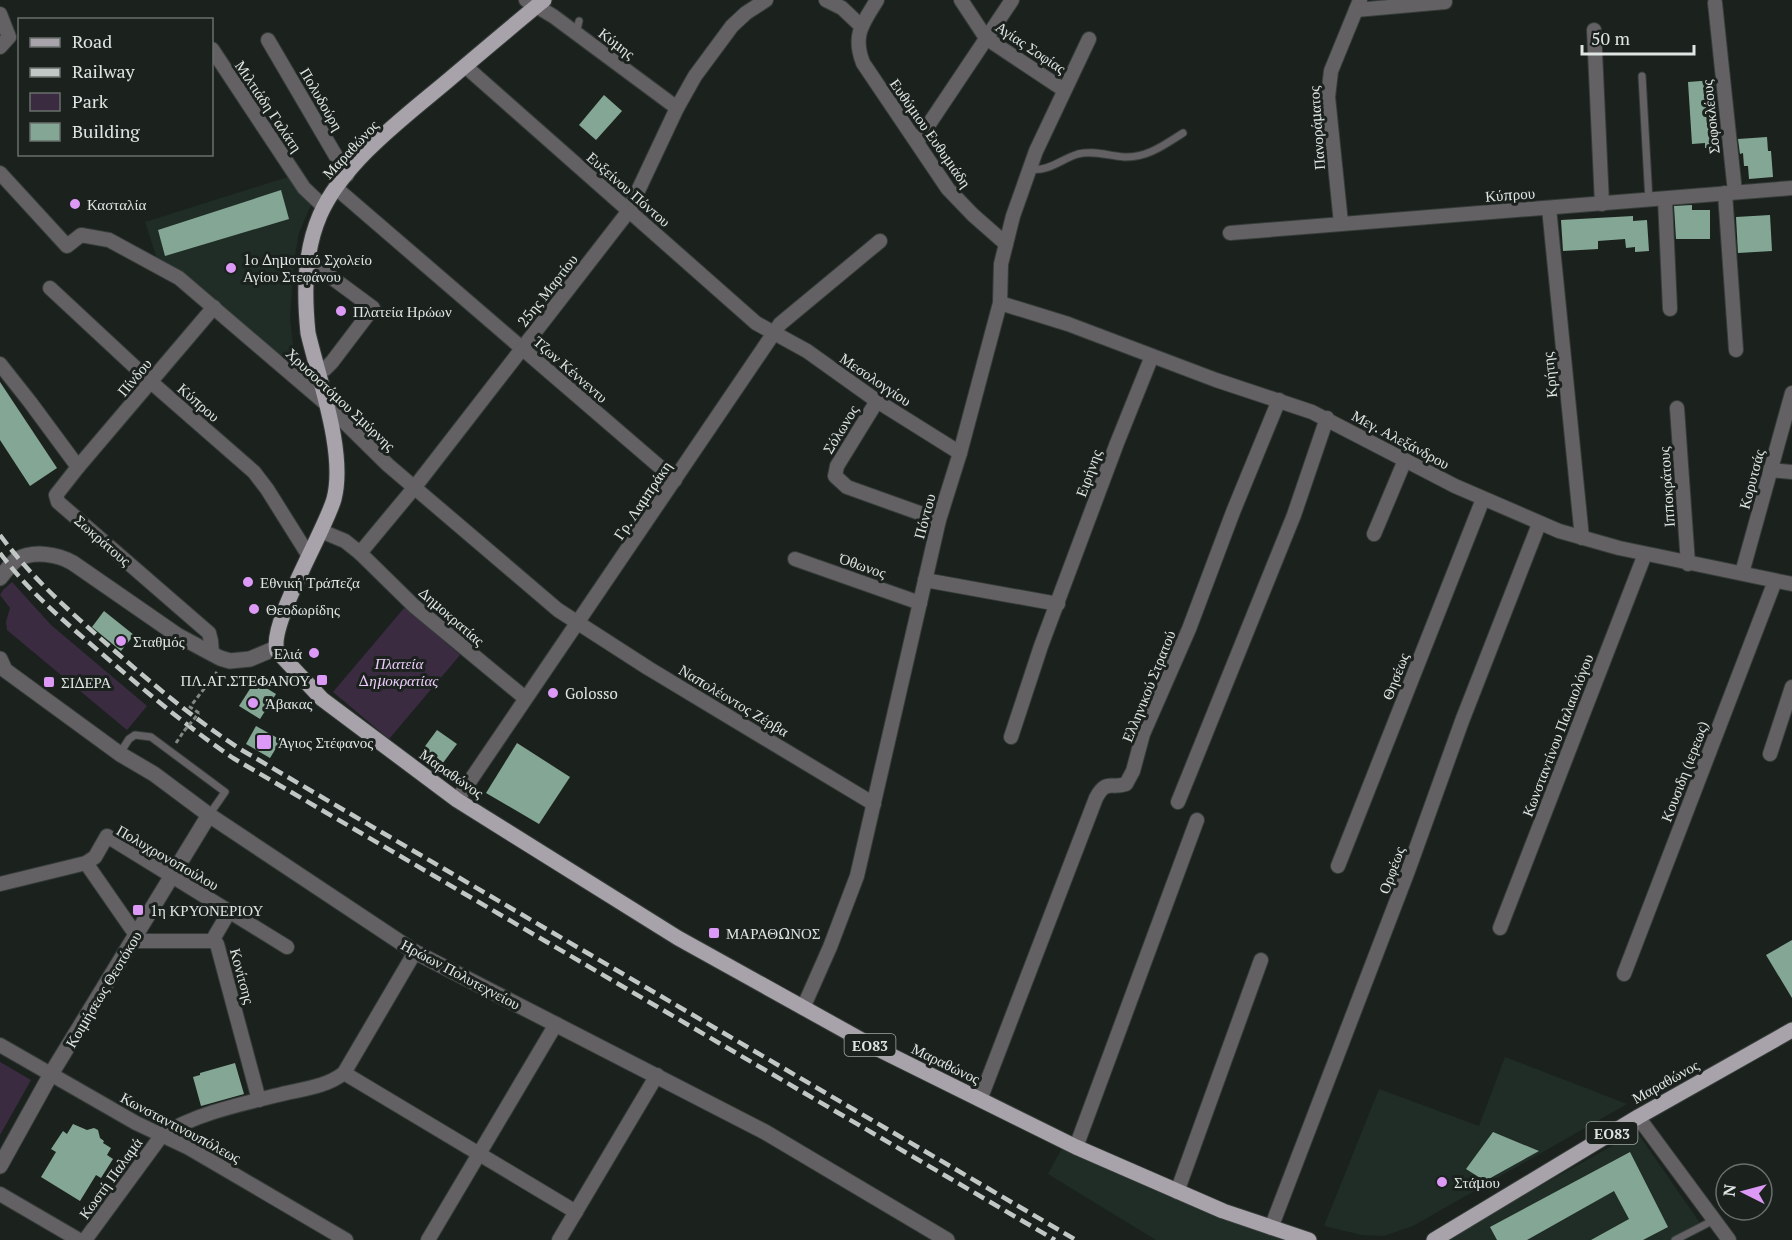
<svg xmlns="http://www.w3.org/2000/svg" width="1792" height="1240" viewBox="0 0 1792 1240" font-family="'PT Serif',serif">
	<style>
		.built { fill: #1f2d26 }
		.green { fill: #3b2b41 }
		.building { fill: #84a795 }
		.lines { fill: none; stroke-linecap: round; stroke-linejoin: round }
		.service-casing { stroke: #363d39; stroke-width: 9 }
		.minor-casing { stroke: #363d39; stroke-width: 16 }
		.tertiary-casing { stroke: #363d39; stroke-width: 17 }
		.primary-casing { stroke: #363d39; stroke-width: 17 }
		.path { stroke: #828985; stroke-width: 3; stroke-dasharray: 4.5 3; stroke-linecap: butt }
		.service { stroke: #646165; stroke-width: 7 }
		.minor { stroke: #646165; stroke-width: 14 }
		.tertiary { stroke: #646165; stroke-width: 15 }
		.primary { stroke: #a8a3aa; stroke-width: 15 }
		.rail { stroke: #c1c7c4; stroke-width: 4.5; stroke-dasharray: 12 6; stroke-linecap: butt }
		.path-bridge { stroke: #828985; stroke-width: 3; stroke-dasharray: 4.5 3; stroke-linecap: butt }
		.poi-dot { fill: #dc99f5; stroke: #1b221e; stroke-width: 2 }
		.labels { text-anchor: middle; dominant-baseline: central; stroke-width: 6; stroke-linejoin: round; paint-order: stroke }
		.shield { fill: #1b221e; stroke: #a4aaa7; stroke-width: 1.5 }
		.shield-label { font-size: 14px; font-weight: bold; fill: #dfe5e2 }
		.street-label { font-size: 15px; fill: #dfe5e2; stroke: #1b221e }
		.poi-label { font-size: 15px; fill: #dfe5e2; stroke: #1b221e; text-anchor: start }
		.park-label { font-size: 15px; font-style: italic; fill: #eecbfc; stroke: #1b221e }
	</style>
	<rect width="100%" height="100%" fill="#1b221e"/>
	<g class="built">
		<path d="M291,176L311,205L299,233L294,262L290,317L295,364L290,368L158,262L145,222Z"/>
		<path d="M1505,1057L1627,1104L1413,1226L1384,1236L1362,1235L1324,1226L1379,1089L1479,1126Z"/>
		<path d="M1637,1132L1702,1226L1677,1240H1443Z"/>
		<path d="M1062,1148L1293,1240H1156L1048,1174Z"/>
	</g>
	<g class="green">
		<path d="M12,582L51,625L147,706L127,730L7,630L6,622L10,608L0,595L3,590Z"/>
		<path d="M405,607L460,655L389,739L333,692Z"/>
		<path d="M0,1062L31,1080L0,1135Z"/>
	</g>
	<g class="building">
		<path d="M1714,80L1721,147L1705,148V143L1692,144L1688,82Z"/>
		<path d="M604,95L622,111L596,140L579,125Z"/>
		<path d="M1767,137L1768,151H1771L1773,177L1749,179L1748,166H1744L1743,153L1740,154L1738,139Z"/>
		<path d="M281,190L289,219L165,256L158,230Z"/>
		<path d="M1692,205V210H1710V239H1676L1674,206Z"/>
		<path d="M1770,215L1772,251L1738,253L1736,217Z"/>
		<path d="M1633,216V221L1647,220L1649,251L1635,252V247L1626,248L1625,239L1598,241V249L1563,251L1561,220Z"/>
		<path d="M0,382L57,468L30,486L0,440Z"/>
		<path d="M104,611L134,635L121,651L92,627Z"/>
		<path d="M255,681L276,694L260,719L239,706Z"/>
		<path d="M256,726L281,740L270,758L246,744Z"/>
		<path d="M437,730L457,744L437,771L417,757Z"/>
		<path d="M517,743L570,777L539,824L486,793Z"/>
		<path d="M1792,940V998L1766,955Z"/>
		<path d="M235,1063L244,1094L201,1106L193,1077L200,1075V1073Z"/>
		<path d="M73,1124L87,1130L94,1128L98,1130L100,1138L104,1141L103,1143L111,1148L107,1155L113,1159L101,1178L96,1175L80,1201L41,1177L56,1152L51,1149L63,1131L67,1134Z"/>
		<path d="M1493,1132L1539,1151L1485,1181L1466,1169Z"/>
		<path d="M1630,1152L1668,1227L1643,1240H1591L1629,1219L1614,1191L1527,1240H1497L1490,1227Z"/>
	</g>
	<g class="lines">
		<g class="service-casing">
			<g id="service">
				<path d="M576,34L579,21"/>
				<path d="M1642,76L1649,201"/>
				<path d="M1030,169C1049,172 1061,159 1078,154C1093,150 1109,156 1124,157C1147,158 1164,145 1183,133"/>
				<path d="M120,753L129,739L135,735L151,737L225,792L209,815"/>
				<path d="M1675,1240L1714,1220"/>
			</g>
		</g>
		<g class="minor-casing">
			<g id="minor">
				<path d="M526,0L553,16L677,108"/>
				<path d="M826,0L842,8L861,26"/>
				<path d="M877,0C863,23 852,35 863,63L948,189L973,215L1006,244"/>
				<path d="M961,0L986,38L1064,90"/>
				<path d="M1715,3L1735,192"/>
				<path d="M1356,10L1445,2"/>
				<path d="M0,14L9,37L0,47"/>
				<path d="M1594,30L1602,204"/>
				<path d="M268,40L347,175"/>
				<path d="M212,49L304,188L324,207"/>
				<path d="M465,66L756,323L807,351L877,401L960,453"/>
				<path d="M917,142L1012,0"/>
				<path d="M0,173L67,246L81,235L109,240L179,278L325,403L388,465L558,610L648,668L874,804"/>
				<path d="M336,188L675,480"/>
				<path d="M1725,193L1736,350"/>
				<path d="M1665,199L1670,309"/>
				<path d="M1549,208L1582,538"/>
				<path d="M1341,223L1328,97L1331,71L1360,0"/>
				<path d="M1230,233L1792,188"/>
				<path d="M308,260L373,308L332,362L325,369L318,371"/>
				<path d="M50,288L151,382L254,472L267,489L309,556"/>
				<path d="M1000,303L1068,324L1216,380L1312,412L1455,486L1559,531L1619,548L1792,584"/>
				<path d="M0,364L30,402L78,467L56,495L58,502L209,633L211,641L212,654"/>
				<path d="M877,401L837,466L835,476L847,487L939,520"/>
				<path d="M1677,408L1688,564"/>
				<path d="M78,467L214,307"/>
				<path d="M1770,470L1792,472"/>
				<path d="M321,531L345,541L360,553L414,488L628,212L677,108L695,76L732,26L746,13L766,0"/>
				<path d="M1374,534L1405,460"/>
				<path d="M360,553L414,606L525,698"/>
				<path d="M795,559L920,603"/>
				<path d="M1742,573L1792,393"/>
				<path d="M925,580L1058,604"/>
				<path d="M1011,737L1041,646L1117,443L1152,356"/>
				<path d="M1770,754L1792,687"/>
				<path d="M457,800L780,324L880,241"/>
				<path d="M1178,802L1294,515L1327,418"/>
				<path d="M86,863L136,935"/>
				<path d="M1338,866L1483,499"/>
				<path d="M0,884L86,863L95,857L107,836L287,947"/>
				<path d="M1500,928L1645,554"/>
				<path d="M132,941H212L217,944L259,1100"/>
				<path d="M212,941L229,912"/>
				<path d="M1624,974L1775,581"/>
				<path d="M803,1008L830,947L857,876L939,520L960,453L1000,303L1001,264L1013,216L1036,151L1089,39"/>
				<path d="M0,1045L136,1123L189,1148L346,1240"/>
				<path d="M344,1073L576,1212"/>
				<path d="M980,1100L1096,798C1106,779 1111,789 1126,784L1133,771L1143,734L1189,629L1233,512L1279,400"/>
				<path d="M1638,1117L1729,1240"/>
				<path d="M1076,1147L1197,820"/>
				<path d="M1177,1192L1261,960"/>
				<path d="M0,1194L79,1240"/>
				<path d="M1271,1228L1408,871L1462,721L1539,524"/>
				<path d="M85,1240L162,1135C197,1113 242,1104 282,1094C303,1089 326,1087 344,1073L415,952"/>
				<path d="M428,1240L556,1024"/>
				<path d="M559,1240L657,1075"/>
			</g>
		</g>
		<g class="tertiary-casing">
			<g id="tertiary">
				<path d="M0,578C5,572 10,565 16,560C33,550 58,554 73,563L177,635L220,658L230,661L250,659L276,648"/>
				<path d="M0,659L5,670L120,754L154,774L209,815L415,952L765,1132L947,1240"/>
				<path d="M0,1166L51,1074L209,815"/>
			</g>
		</g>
		<g class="primary-casing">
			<g id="primary">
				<path d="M544,0C511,27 478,55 445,83C402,119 343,163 320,215C304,252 304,293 308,333C319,380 346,453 334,499C325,531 268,625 277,651L322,699L457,800L678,938L876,1048L1076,1147L1223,1211L1309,1240"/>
				<path d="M1434,1240L1638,1117L1792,1030"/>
			</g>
		</g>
		<g class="path">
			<path d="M199,713L190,707L217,672"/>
			<path d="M176,743L184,731"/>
		</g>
		<use href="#service" class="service"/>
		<use href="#minor" class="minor"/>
		<use href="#tertiary" class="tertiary"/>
		<use href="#primary" class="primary"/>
		<g class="rail">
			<path d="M0,535C33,580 75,616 117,653C156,687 196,720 240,749L1076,1240"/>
			<path d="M0,553C28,591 65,622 101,653C144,690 186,726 233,758L1055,1240"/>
		</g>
		<path class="path-bridge" d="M184,731L199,713"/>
	</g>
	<g class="poi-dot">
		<circle cx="75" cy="204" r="6"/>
		<circle cx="231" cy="268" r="6"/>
		<circle cx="341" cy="311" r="6"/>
		<circle cx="248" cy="582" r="6"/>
		<circle cx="254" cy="609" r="6"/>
		<circle cx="121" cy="641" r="6"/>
		<circle cx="314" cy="653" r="6"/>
		<rect x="316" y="674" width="12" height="12" rx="3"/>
		<rect x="43" y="676" width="12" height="12" rx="3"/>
		<circle cx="553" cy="693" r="6"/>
		<circle cx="253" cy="703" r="6"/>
		<rect x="256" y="734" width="16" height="16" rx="3"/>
		<rect x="132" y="904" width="12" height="12" rx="3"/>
		<rect x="708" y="927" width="12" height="12" rx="3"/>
		<circle cx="1442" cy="1182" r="6"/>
	</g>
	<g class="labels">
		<g class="shield">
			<rect x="844.5" y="1034" width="51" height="22" rx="4.5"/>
			<rect x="1586.5" y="1122" width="51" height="22" rx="4.5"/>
		</g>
		<g class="shield-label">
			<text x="870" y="1045">ΕΟ83</text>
			<text x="1612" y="1133">ΕΟ83</text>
		</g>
		<g class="street-label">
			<text transform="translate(617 43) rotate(37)">Κύμης</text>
			<text transform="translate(1031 47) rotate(34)">Αγίας Σοφίας</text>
			<text transform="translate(322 99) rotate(60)">Πολυδούρη</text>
			<text transform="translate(269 106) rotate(56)">Μιλτιάδη Γαλάτη</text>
			<text transform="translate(1710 117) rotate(-96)">Σοφοκλέους</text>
			<text transform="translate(1316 128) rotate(-94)">Πανοράματος</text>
			<text transform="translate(931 133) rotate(55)">Ευθύμιου Ευθυμιάδη</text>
			<text transform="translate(350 149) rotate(-47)">Μαραθώνος</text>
			<text transform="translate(629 189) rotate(41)">Ευξείνου Πόντου</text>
			<text transform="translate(1510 194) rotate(-4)">Κύπρου</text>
			<text transform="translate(547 290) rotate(-52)">25ης Μαρτίου</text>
			<text transform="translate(571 369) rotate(41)">Τζων Κέννεντυ</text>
			<text transform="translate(1549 375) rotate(-96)">Κρήτης</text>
			<text transform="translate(134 377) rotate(-50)">Πίνδου</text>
			<text transform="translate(876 379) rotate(34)">Μεσολογγίου</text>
			<text transform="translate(341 399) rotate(43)">Χρυσοστόμου Σμύρνης</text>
			<text transform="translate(199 402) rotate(41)">Κύπρου</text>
			<text transform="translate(840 429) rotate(-59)">Σόλωνος</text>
			<text transform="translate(1401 439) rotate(28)">Μεγ. Αλεξάνδρου</text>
			<text transform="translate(1088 473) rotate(-70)">Ειρήνης</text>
			<text transform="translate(1751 479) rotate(-75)">Κορυτσάς</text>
			<text transform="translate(1666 487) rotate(-94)">Ιπποκράτους</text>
			<text transform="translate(642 500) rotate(-56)">Γρ. Λαμπράκη</text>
			<text transform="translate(924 516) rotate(-75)">Πόντου</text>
			<text transform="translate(103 540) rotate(41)">Σωκράτους</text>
			<text transform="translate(863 565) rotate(19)">Όθωνος</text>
			<text transform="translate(452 616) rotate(41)">Δημοκρατίας</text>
			<text transform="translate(1395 676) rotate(-69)">Θησέως</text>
			<text transform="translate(1148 686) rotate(-68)">Ελληνικού Στρατού</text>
			<text transform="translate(734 700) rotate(31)">Ναπολέοντος Ζέρβα</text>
			<text transform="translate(1557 735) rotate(-69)">Κωνσταντίνου Παλαιολόγου</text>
			<text transform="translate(1684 771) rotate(-69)">Κουσιδη (ιερεως)</text>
			<text transform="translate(452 773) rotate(35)">Μαραθώνος</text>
			<text transform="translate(168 857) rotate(30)">Πολυχρονοπούλου</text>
			<text transform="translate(1391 870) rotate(-70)">Ορφέως</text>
			<text transform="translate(461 974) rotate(28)">Ηρώων Πολυτεχνείου</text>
			<text transform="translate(243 976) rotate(75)">Κονίτσης</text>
			<text transform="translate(103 989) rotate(-59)">Κοιμήσεως Θεοτόκου</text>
			<text transform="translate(946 1063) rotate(26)">Μαραθώνος</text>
			<text transform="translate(1665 1081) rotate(-29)">Μαραθώνος</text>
			<text transform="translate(181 1127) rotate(28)">Κωνσταντινουπόλεως</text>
			<text transform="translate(110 1178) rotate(-54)">Κωστή Παλαμά</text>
		</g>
		<g class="poi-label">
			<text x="87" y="204">Κασταλία</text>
			<text x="243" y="259">1ο Δημοτικό Σχολείο<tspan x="243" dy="17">Αγίου Στεφάνου</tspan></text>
			<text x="353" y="311">Πλατεία Ηρώων</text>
			<text x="260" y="582">Εθνική Τράπεζα</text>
			<text x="266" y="609">Θεοδωρίδης</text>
			<text x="133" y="641">Σταθμός</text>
			<text x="302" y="653" text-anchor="end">Ελιά</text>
			<text x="310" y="680" text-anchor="end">ΠΛ.ΑΓ.ΣΤΕΦΑΝΟΥ</text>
			<text x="61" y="682">ΣΙΔΕΡΑ</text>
			<text x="565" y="693">Golosso</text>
			<text x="265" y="703">Άβακας</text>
			<text x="278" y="742">Άγιος Στέφανος</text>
			<text x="150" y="910">1η ΚΡΥΟΝΕΡΙΟΥ</text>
			<text x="726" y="933">ΜΑΡΑΘΩΝΟΣ</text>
			<text x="1454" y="1182">Στάμου</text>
		</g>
		<g class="park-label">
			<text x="399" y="663">Πλατεία<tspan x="399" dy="17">Δημοκρατίας</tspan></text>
		</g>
	</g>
	<rect x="18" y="18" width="195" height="138" fill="#1b221e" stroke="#69706c" stroke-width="1.5"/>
	<rect x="30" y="38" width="30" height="9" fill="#a8a3aa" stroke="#69706c" stroke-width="1.5"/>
	<text x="72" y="48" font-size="18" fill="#dfe5e2">Road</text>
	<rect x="30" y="68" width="30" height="9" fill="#c1c7c4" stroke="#69706c" stroke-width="1.5"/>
	<text x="72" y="78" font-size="18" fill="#dfe5e2">Railway</text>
	<rect x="30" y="93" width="30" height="18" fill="#3b2b41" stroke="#69706c" stroke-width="1.5"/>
	<text x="72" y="108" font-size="18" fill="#dfe5e2">Park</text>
	<rect x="30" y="123" width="30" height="18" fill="#84a795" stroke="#69706c" stroke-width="1.5"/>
	<text x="72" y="138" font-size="18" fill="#dfe5e2">Building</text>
	<g transform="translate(1744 1192) rotate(276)"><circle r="28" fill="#1b221e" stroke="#69706c" stroke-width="1.5"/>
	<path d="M0-4.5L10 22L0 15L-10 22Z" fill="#dc99f5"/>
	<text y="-9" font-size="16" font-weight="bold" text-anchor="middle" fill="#dfe5e2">N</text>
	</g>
	<path d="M1582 45v9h112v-9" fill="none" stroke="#dfe5e2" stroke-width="3"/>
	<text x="1591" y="45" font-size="18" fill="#dfe5e2" stroke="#1b221e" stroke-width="4.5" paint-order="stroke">50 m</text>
</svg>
